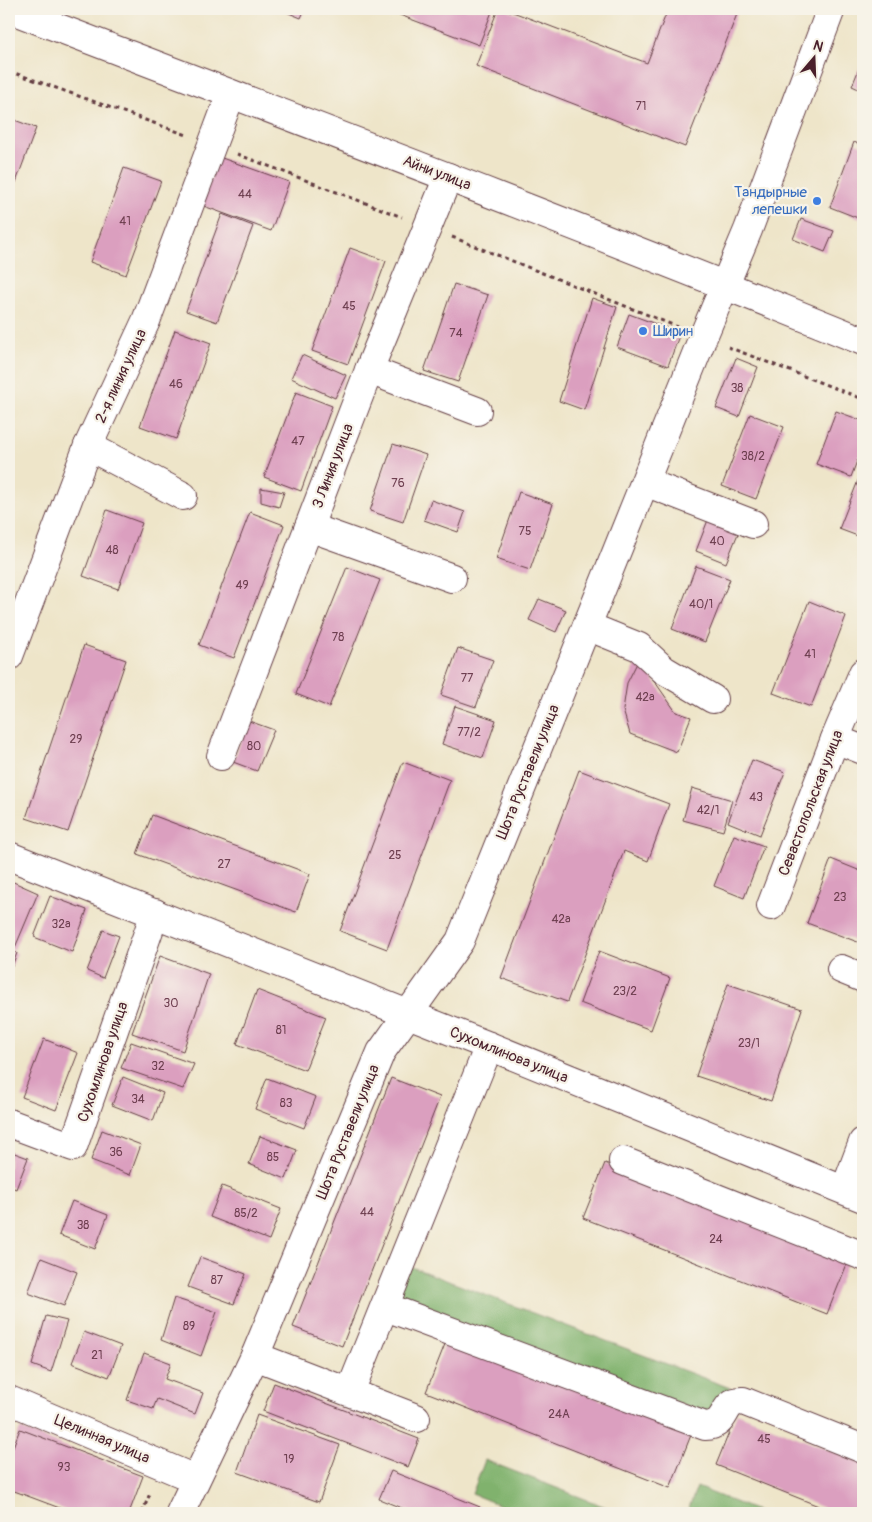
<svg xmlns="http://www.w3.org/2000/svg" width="872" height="1522" viewBox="0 0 872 1522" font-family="Pangolin,sans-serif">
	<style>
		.forest { fill: #80b26d; stroke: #65684c }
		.building { fill: #db9fbf }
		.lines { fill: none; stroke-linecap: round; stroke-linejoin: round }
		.minor-casing { stroke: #633d43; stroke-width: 30 }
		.path { stroke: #633d43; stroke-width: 3; stroke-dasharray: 4 4; stroke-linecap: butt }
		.minor { stroke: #fff; stroke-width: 28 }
		.shop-dot { fill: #3f7fe0; stroke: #f7f3e8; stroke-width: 2 }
		.labels { text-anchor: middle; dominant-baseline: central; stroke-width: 4.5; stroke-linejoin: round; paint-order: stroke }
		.number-label { font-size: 12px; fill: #6e3f50 }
		.street-label { font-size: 15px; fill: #4a1f2b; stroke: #f7f3e8 }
		.shop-label { font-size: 15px; fill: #366cbe; stroke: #f7f3e8; text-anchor: end }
	</style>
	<rect width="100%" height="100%" fill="#f7f3e8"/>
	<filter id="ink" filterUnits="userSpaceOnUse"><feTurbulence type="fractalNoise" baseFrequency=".02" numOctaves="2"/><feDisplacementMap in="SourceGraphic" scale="10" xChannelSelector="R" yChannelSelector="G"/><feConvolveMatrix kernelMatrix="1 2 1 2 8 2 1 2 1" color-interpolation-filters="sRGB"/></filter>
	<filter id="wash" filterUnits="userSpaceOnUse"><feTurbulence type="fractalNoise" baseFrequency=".0096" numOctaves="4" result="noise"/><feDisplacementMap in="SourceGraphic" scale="20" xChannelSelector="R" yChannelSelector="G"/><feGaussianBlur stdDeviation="1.12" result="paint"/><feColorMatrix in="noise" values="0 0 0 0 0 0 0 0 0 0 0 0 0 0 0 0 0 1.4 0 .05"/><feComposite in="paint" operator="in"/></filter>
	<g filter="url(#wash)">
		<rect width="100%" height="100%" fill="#eee5c9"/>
		<g class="forest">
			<path d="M409,1266L730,1388L718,1418L393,1303Z"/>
			<path d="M485,1460L621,1513H520L472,1494Z"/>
			<path d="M697,1487L762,1513H687Z"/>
		</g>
		<g id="blocks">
			<g class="building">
				<path d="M279,9H305L301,18Z"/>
				<path d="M384,9H493L479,45Z"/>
				<path d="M498,9H505L647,63L668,9H739L685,147L476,66Z"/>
				<path d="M863,59V91L852,86Z"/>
				<path d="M9,118L36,128L9,201Z"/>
				<path d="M854,142L863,146V220L830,207Z"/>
				<path d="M219,157L289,182L271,231L201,205Z"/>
				<path d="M124,168L161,181L126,275L90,262Z"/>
				<path d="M222,214L253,226L217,322L186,311Z"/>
				<path d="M801,219L834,231L825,252L793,239Z"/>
				<path d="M350,248L386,261L348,364L312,351Z"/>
				<path d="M454,284L488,295L458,382L424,371Z"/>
				<path d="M592,298L617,307L584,410L559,401Z"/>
				<path d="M629,314L680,333L668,366L617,347Z"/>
				<path d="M175,330L211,343L176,439L140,426Z"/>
				<path d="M302,355L346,375L335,398L291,378Z"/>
				<path d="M736,358L758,367L739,417L716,408Z"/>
				<path d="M296,392L332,406L301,491L264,477Z"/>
				<path d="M836,411L863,421V445L851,477L816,464Z"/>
				<path d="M750,414L784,427L756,499L722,486Z"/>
				<path d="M393,444L426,455L403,522L370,511Z"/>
				<path d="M863,468V538L839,529Z"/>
				<path d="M261,488L284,492L279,507L261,502Z"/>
				<path d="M519,492L553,504L530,570L496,559Z"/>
				<path d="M431,500L465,512L458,532L424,520Z"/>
				<path d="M107,510L142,523L118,589L83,576Z"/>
				<path d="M250,512L284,525L234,658L199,645Z"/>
				<path d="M708,520L739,531L726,563L696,551Z"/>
				<path d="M696,566L730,579L705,642L672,629Z"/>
				<path d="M347,567L380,580L329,707L296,694Z"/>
				<path d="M539,599L566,610L556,632L529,620Z"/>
				<path d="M809,601L846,616L811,707L773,693Z"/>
				<path d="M84,645L126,660L68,832L26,818Z"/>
				<path d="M458,648L493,660L476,707L441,695Z"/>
				<path d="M639,659L676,712L691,717L677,752L630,734L623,710L627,683Z"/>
				<path d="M455,706L496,720L483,758L442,744Z"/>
				<path d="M249,721L274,730L257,771L233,762Z"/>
				<path d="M752,760L785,772L760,835L728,822Z"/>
				<path d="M403,762L450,780L387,949L340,931Z"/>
				<path d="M579,770L669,804L648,861L624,851L567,1002L501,978Z"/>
				<path d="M692,788L732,800L723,831L683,820Z"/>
				<path d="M152,815L310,874L296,912L137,854Z"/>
				<path d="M734,835L764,846L744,898L714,886Z"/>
				<path d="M831,859L863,872V944L807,923Z"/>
				<path d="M9,880L38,893L14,950L9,948Z"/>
				<path d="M50,896L87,910L72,952L34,937Z"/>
				<path d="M103,930L119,936L103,978L87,971Z"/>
				<path d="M9,950L17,953L9,974Z"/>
				<path d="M599,951L670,978L651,1030L580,1003Z"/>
				<path d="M160,956L209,974L183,1051L132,1033Z"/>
				<path d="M728,984L802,1009L771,1101L696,1076Z"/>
				<path d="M257,990L326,1017L305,1070L237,1044Z"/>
				<path d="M44,1039L78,1053L56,1110L22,1097Z"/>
				<path d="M131,1042L194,1064L183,1089L121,1068Z"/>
				<path d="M123,1077L163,1093L153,1121L112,1105Z"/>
				<path d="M267,1078L316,1097L304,1128L255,1109Z"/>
				<path d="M391,1078L440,1097L342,1346L293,1327Z"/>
				<path d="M102,1130L141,1145L130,1175L91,1160Z"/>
				<path d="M260,1136L297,1150L286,1179L249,1164Z"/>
				<path d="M9,1151L28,1158L16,1189L9,1186Z"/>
				<path d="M605,1163L849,1259L827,1314L583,1218Z"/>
				<path d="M222,1186L281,1209L269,1240L210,1217Z"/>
				<path d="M72,1201L108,1215L95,1249L59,1235Z"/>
				<path d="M200,1257L246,1274L234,1304L188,1287Z"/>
				<path d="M41,1258L77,1272L64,1306L28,1293Z"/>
				<path d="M174,1298L217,1312L201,1356L161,1340Z"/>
				<path d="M46,1316L67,1321L51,1372L32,1365Z"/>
				<path d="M84,1332L121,1346L109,1377L72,1363Z"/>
				<path d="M447,1339L691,1435L670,1488L426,1392Z"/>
				<path d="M144,1353L171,1363L165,1379L203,1393L195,1414L157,1399L153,1409L127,1400Z"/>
				<path d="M274,1383L419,1439L408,1467L263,1411Z"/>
				<path d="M737,1413L863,1464V1513H836L716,1465Z"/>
				<path d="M257,1415L340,1445L319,1502L237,1472Z"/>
				<path d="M20,1429L143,1476L129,1513H73L9,1489V1457Z"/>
				<path d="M391,1471L480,1507L477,1513H414L379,1499Z"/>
			</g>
		</g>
	</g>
	<g filter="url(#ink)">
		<use href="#blocks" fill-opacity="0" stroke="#633d43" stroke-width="1"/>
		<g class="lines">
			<g class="minor-casing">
				<g id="minor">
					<path d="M9,9C294,118 580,226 863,341"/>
					<path d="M369,370L477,411"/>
					<path d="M88,446L183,496"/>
					<path d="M645,482L753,524"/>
					<path d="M309,527L452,578"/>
					<path d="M587,626L639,647L664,670L713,699"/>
					<path d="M9,656L88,446L146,321L231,94"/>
					<path d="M835,739L863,750"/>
					<path d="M221,756L369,370L448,177"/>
					<path d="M9,856L489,1046L863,1198"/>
					<path d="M771,906L835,739L863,673"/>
					<path d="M841,969L863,978"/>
					<path d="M9,1123L73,1147L155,913"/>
					<path d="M623,1161L863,1256"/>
					<path d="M845,1190L863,1142"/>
					<path d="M386,1307L705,1426C730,1425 720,1400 743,1401L863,1449"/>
					<path d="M255,1356L416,1418"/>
					<path d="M350,1392L489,1046"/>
					<path d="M9,1400L195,1479"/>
					<path d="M180,1513L255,1356L381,1052L460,941L703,337L748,230L831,9"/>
				</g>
			</g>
			<g class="path">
				<path d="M9,71L187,135"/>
				<path d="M237,154L402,217"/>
				<path d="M452,237L678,327"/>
				<path d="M728,347L863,399"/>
				<path d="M142,1513L151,1491"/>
			</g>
			<use href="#minor" class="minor"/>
		</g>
	</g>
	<g class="shop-dot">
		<circle cx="817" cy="201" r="5"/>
		<circle cx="643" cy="331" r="5"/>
	</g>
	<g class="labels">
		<g class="number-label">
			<text x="641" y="106">71</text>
			<text x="245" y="194">44</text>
			<text x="125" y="221">41</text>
			<text x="349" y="306">45</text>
			<text x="456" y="333">74</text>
			<text x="176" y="384">46</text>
			<text x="737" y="388">38</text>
			<text x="298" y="441">47</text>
			<text x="753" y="456">38/2</text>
			<text x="398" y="483">76</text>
			<text x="525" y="531">75</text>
			<text x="717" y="541">40</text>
			<text x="112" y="550">48</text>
			<text x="242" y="585">49</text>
			<text x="701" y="604">40/1</text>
			<text x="338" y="637">78</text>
			<text x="810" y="654">41</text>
			<text x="467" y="678">77</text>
			<text x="645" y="697">42а</text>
			<text x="469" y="732">77/2</text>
			<text x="76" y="739">29</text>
			<text x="254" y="746">80</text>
			<text x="756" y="797">43</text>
			<text x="708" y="810">42/1</text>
			<text x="395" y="855">25</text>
			<text x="224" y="864">27</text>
			<text x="840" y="897">23</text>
			<text x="561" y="919">42а</text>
			<text x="61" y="924">32a</text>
			<text x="625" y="991">23/2</text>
			<text x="171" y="1003">30</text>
			<text x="281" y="1030">81</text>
			<text x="749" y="1043">23/1</text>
			<text x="158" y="1066">32</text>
			<text x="138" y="1099">34</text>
			<text x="286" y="1103">83</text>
			<text x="116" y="1152">36</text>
			<text x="273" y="1157">85</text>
			<text x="367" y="1212">44</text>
			<text x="246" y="1213">85/2</text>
			<text x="83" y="1225">38</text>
			<text x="716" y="1239">24</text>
			<text x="217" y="1280">87</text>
			<text x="189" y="1326">89</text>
			<text x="97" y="1355">21</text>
			<text x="559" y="1414">24А</text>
			<text x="764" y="1439">45</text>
			<text x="289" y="1459">19</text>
			<text x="64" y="1467">93</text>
		</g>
		<g class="street-label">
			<text transform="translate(437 173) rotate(21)">Айни улица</text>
			<text transform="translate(121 376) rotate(-65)">2-я линия улица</text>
			<text transform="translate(333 466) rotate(-69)">3 Линия улица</text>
			<text transform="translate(528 772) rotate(-68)">Шота Руставели улица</text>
			<text transform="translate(811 803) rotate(-69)">Севастопольская улица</text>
			<text transform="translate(509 1055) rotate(22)">Сухомлинова улица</text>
			<text transform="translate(103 1062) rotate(-71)">Сухомлинова улица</text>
			<text transform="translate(348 1132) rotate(-68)">Шота Руставели улица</text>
			<text transform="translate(102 1439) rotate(23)">Целинная улица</text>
		</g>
		<g class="shop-label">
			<text x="807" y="192">Тандырные<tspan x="807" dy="17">лепешки</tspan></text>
			<text x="653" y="331" text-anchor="start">Ширин</text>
		</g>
	</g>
	<rect width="872" height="1522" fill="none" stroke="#f7f3e8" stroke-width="30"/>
	<g transform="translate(814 58) rotate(19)" stroke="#f7f3e8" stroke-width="4" paint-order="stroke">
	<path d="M0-4L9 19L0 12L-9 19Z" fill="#4a1f2b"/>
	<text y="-8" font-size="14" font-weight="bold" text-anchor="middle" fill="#4a1f2b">N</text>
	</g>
</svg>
